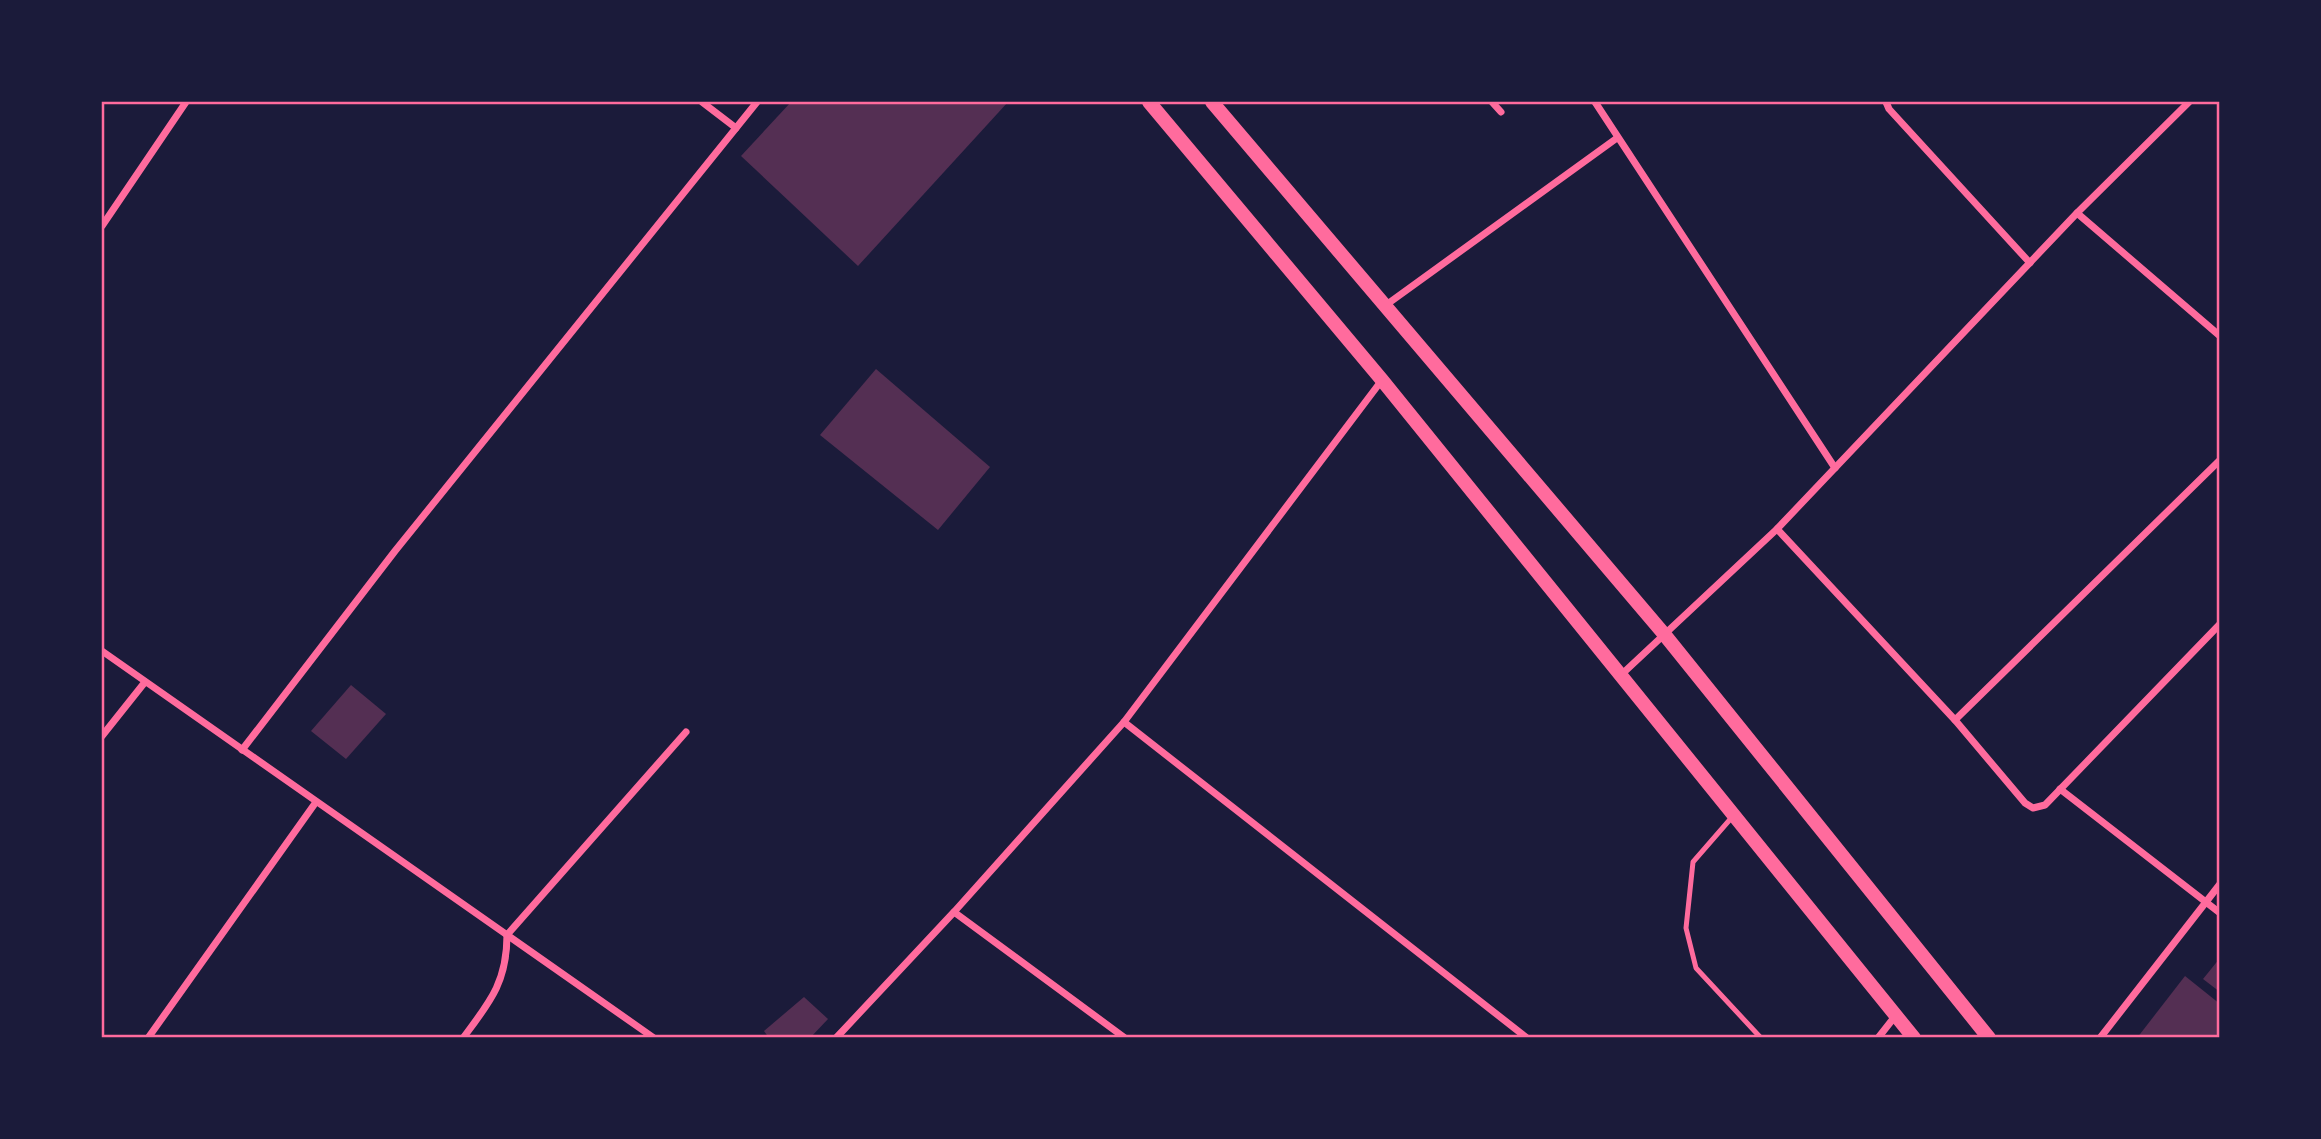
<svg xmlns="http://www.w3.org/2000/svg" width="2321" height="1139" viewBox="0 0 2321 1139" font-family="Arial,sans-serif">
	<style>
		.building { fill: #542f53 }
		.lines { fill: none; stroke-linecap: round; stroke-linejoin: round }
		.service { stroke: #ff6b9d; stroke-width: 5 }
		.minor { stroke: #ff6b9d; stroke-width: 7 }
		.secondary { stroke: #ff6b9d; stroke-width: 14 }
		.neatline { fill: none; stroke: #ff6b9d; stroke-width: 2.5 }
	</style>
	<rect width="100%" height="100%" fill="#1b1b3a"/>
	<g class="building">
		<path d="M791,102H1008L858,266L741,156Z"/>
		<path d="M876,369L990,467L938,530L820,435Z"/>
		<path d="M351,685L386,714L346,759L311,731Z"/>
		<path d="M2220,958V992L2203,979Z"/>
		<path d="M2185,976L2220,1004V1038H2137Z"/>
		<path d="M804,997L828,1019L810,1038H769L764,1031Z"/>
	</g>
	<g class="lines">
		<path class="service" d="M1733,816L1693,862L1686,928L1696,968L1761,1038"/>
		<g class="minor">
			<path d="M702,102L736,128"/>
			<path d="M1492,102L1501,112"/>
			<path d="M1595,102L1835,468"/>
			<path d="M1886,102L1889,109L2030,263"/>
			<path d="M2077,213L2220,336"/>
			<path d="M102,226L186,102"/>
			<path d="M1386,305L1617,138"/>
			<path d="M1777,529L1955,720L2025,803L2033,808L2045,805L2220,624"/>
			<path d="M102,651L654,1038"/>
			<path d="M1621,675L1777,529L2077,213L2189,102"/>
			<path d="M1955,720L2220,460"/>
			<path d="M1124,722L1527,1038"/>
			<path d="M102,736L145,682"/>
			<path d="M242,750L395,551L757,102"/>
			<path d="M2060,789L2220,913"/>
			<path d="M954,912L1125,1038"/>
			<path d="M148,1038L316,802"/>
			<path d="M463,1038C490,1002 507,982 507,935L686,732"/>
			<path d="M836,1038L954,912L1124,722L1382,380"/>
			<path d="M1878,1038L1896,1015"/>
			<path d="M2100,1038L2220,884"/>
		</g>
		<g class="secondary">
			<path d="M1149,102L1382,380L1914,1038"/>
			<path d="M1212,102L1664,634L1989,1038"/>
		</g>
	</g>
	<rect width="2321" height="1139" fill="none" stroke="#1b1b3a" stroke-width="206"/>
	<rect x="103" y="103" width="2115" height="933" class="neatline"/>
</svg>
